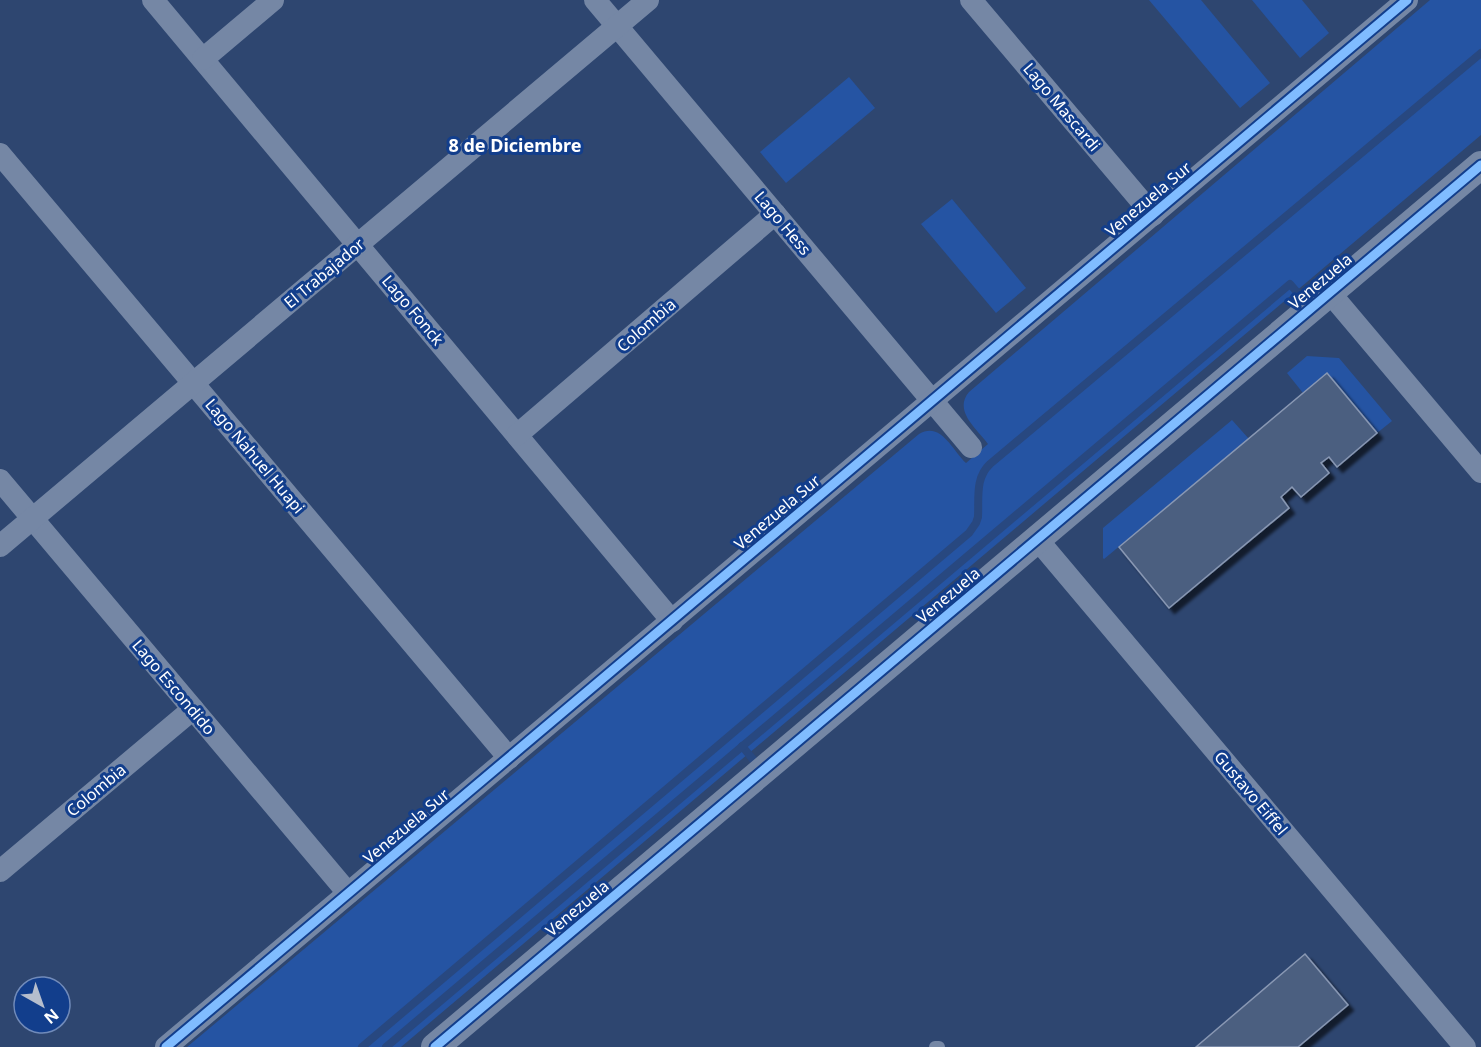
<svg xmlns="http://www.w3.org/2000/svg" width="1481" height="1047" viewBox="0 0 1481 1047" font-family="'Noto Sans',sans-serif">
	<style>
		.green { fill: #2554a3 }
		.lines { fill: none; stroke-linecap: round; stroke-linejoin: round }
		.stream { stroke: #284880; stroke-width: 8 }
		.building { fill: #4b5e80; stroke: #8998b3; stroke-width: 1.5; filter: url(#shadow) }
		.service { stroke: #7587a5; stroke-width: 12 }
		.minor { stroke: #7587a5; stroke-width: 22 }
		.tertiary { stroke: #7587a5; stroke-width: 28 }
		.cycleway-casing { stroke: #123e8c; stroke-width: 13 }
		.cycleway { stroke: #80bcff; stroke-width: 9 }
		.labels { text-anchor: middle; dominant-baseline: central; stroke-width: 6; stroke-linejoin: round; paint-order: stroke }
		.street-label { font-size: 16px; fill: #fff; stroke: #123e8c }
		.neighbourhood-label { font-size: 18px; font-weight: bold; fill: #fff; stroke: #123e8c }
	</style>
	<defs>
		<filter id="shadow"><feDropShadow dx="5.5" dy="5.5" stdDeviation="1.5" flood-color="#0009"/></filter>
	</defs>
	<rect width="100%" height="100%" fill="#2e4670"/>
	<g class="green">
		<path d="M1149,0H1201L1270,83L1240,108Z"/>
		<path d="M1252,0H1302L1329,33L1300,58Z"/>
		<path d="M1430,0H1481V135L401,1047H187L919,434C941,421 952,450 966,463L988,444C977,429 953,411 969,392Z"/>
		<path d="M849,77L875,108L786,183L760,152Z"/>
		<path d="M952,199L1026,288L996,313L921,224Z"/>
		<path d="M1307,356L1339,358L1392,421L1377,433L1327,373L1303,393L1287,373Z"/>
		<path d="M1232,420L1249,439L1104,559L1103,558V528Z"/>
	</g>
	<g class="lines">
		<g class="stream">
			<path d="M742,746L760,768"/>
			<path d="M362,1047L969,533L976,523L978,517C979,498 975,478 990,464L1481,53"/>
			<path d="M386,1047L1290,284L1308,305"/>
		</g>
	</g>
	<g class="building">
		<path d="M1327,373L1377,433L1337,467L1329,457L1321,463L1329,473L1301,497L1292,487L1281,497L1289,508L1169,608L1119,547Z"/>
		<path d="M1305,954L1348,1005L1298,1047H1196Z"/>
	</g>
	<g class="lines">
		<path class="service" d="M935,1047H939"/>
		<g class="minor">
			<path d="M153,0L672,621"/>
			<path d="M595,0L971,447"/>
			<path d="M971,0L1153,215"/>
			<path d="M203,59L273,0"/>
			<path d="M0,154L509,758"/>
			<path d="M1330,293L1481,472"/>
			<path d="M517,435L775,214"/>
			<path d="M0,480L348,893"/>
			<path d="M1037,539L1465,1047"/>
			<path d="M0,546L648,0"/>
			<path d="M0,871L193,709"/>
			<path d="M166,1047L1407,0"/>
		</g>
		<path class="tertiary" d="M435,1047L1481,165"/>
		<g class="cycleway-casing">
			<g id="cycleway">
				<path d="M166,1047L1407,0"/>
				<path d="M435,1047L1481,165"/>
			</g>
		</g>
		<use href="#cycleway" class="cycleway"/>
	</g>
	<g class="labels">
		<g class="street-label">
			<text transform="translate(1062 107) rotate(50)">Lago Mascardi</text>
			<text transform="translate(1148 199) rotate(-40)">Venezuela Sur</text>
			<text transform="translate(783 223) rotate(50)">Lago Hess</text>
			<text transform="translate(324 273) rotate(-40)">El Trabajador</text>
			<text transform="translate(1320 281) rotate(-40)">Venezuela</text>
			<text transform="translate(413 310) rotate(50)">Lago Fonck</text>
			<text transform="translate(646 325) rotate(-41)">Colombia</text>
			<text transform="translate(255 456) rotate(50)">Lago Nahuel Huapi</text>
			<text transform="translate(777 512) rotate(-40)">Venezuela Sur</text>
			<text transform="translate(948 595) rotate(-40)">Venezuela</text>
			<text transform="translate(174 687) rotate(50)">Lago Escondido</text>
			<text transform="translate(96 790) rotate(-40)">Colombia</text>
			<text transform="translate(1251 793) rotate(50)">Gustavo Eiffel</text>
			<text transform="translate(406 826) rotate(-40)">Venezuela Sur</text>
			<text transform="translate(577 908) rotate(-40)">Venezuela</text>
		</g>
		<g class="neighbourhood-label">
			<text x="515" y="145">8 de Diciembre</text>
		</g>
	</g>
	<g transform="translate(42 1005) rotate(140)"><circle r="28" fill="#123e8c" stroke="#718bba" stroke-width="1.5"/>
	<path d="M0-4.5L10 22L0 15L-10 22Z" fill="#b6becd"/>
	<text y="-9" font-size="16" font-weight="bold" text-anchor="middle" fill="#ffffff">N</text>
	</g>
</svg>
